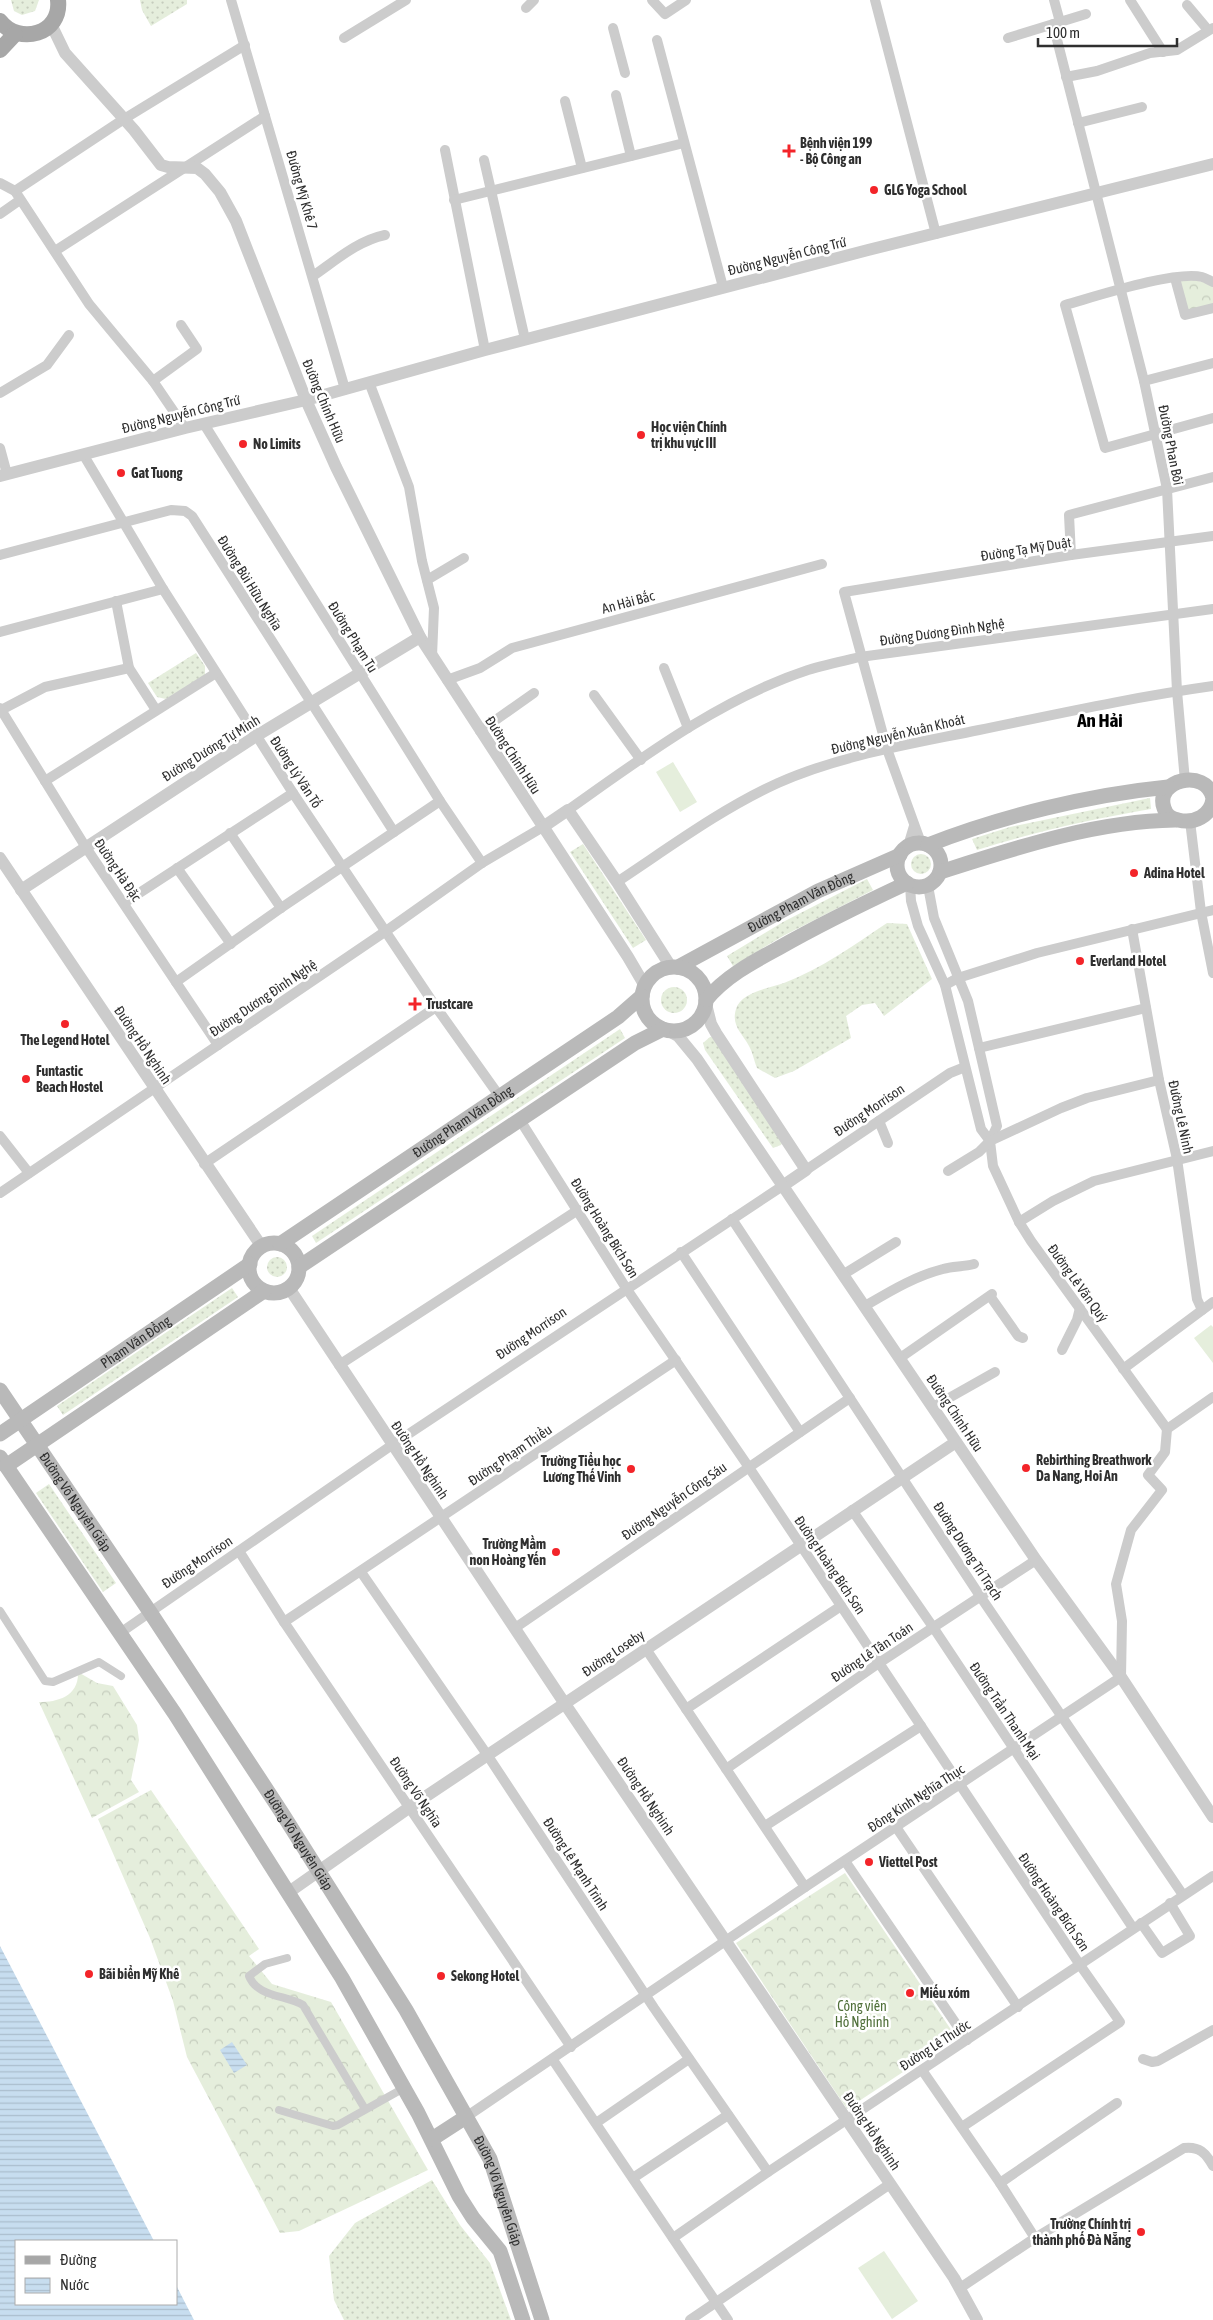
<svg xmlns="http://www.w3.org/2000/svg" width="1213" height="2320" viewBox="0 0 1213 2320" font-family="'Asap Condensed',sans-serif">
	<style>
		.grass { fill: url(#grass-dots) }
		.forest { fill: url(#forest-crowns) }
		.pitch { fill: #e5eedc }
		.water { fill: url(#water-rules) }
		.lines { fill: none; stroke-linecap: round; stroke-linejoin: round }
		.pedestrian { stroke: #ccc; stroke-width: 8 }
		.minor { stroke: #ccc; stroke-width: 10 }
		.tertiary { stroke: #ccc; stroke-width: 12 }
		.secondary { stroke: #b9b9b9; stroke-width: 15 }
		.primary { stroke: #a7a7a7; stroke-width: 16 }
		.poi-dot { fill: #f32429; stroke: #fff; stroke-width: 2 }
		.labels { text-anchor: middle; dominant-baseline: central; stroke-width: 5; stroke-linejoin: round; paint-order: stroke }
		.poi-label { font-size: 14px; font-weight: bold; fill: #2f2f2f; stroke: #fff; text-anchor: start }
		.street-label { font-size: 14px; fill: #2f2f2f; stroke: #fff }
		.park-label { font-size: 14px; fill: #4f6f39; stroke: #fff }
		.district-label { font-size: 19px; font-weight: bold; fill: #000; stroke: #fff }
	</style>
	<defs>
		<pattern id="grass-dots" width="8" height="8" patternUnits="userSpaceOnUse" patternTransform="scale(1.25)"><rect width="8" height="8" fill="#e5eedc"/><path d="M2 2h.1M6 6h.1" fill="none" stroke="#c5ccbd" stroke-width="1.8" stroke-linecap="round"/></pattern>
		<pattern id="forest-crowns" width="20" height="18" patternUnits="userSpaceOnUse" patternTransform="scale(1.25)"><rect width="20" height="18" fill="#e5eedc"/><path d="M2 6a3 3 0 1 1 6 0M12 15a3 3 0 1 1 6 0" fill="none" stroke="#c5ccbd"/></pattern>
		<pattern id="water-rules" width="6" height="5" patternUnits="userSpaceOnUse" patternTransform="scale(1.25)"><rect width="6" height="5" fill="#c7ddef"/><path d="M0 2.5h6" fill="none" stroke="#abbecd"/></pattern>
	</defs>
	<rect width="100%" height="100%" fill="#fff"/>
	<g class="grass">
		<path d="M11,0H39L35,11L22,15L14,11Z"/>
		<path d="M140,0H187V4L151,26L142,10Z"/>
		<path d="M196,653L205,666V676L166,699L157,697L148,683Z"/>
		<path d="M1150,798L1151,809C1092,819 1034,832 977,850L972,839L1010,827Z"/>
		<path d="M583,844L646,940L633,948L570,852Z"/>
		<circle cx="921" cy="864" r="10"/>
		<path d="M867,879L873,890L783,936L733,966L727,956L783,922Z"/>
		<path d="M887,923L907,924L932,979L884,1016L875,1003L862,1005L846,1016L851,1038L794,1071L775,1078L757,1068C754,1061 753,1053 749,1046C742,1033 731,1026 736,1009C741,992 770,988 784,983C821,969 854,945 887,923Z"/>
		<circle cx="674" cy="1000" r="13"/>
		<path d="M620,1029L625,1038L316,1243L312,1236Z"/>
		<path d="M710,1037H715L784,1140L781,1145L773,1148L705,1050L703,1043Z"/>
		<circle cx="277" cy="1267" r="10"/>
		<path d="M232,1288L238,1297L63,1415L57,1406Z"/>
		<path d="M49,1484L116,1583L103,1592L36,1493Z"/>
		<path d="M432,2180L460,2225L490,2263L511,2320H344L334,2300L329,2256L355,2223Z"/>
	</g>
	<g class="forest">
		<path d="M1183,278L1213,284V306L1187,313L1177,279Z"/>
		<path d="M78,1672L97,1683L113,1686L137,1725L139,1740L131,1780L139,1792L92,1818L39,1702C58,1702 79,1696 78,1672Z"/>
		<path d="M151,1790L259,1949L249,1956L272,1984L331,2002L428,2170L299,2231L280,2233L187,2057L173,2001L150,1938L98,1819Z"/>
		<path d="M845,1873L956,2037L847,2109L736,1943Z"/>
	</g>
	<g class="pitch">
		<path d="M673,762L697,802L680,812L656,772Z"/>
		<path d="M1211,1325L1213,1327V1363L1194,1338Z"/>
		<path d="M884,2251L918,2301L892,2319L858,2268Z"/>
	</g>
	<g class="water">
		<path d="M0,1946L154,2241H16V2304H176V2285L194,2320H0Z"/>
		<path d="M232,2042L247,2065L234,2073L220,2050Z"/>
	</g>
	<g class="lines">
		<g class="pedestrian">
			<path d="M0,1611L45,1681L53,1682L99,1662L121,1676"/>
			<path d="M287,1958L265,1964L249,1976C257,1997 286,1995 303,2005L365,2109"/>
			<path d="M279,2110L333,2126L338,2125L404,2088"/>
		</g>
		<g class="minor">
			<path d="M231,0L345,389"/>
			<path d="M652,0L665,14L686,0"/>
			<path d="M875,0L936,234"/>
			<path d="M1054,0L1060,22"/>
			<path d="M1130,0L1163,52"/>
			<path d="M1187,5L1208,30"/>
			<path d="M526,8L534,0"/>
			<path d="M1053,24L1144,381L1167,489L1177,691L1185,781"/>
			<path d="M613,28L625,73"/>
			<path d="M344,38L406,0"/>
			<path d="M1008,38L1086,14"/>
			<path d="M657,40L723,287"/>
			<path d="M1066,77L1097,71L1150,53L1177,50L1213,28"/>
			<path d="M616,95L631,156"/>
			<path d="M565,101L582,168"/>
			<path d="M1078,123L1142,107"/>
			<path d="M445,150L485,350"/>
			<path d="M484,160L525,339"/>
			<path d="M0,183L15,191L89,304L153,381L185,428"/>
			<path d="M15,191L124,119L245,45"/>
			<path d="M454,200L684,143"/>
			<path d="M0,214L20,200"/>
			<path d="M55,251L265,116"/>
			<path d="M313,276C335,261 357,241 385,235"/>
			<path d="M1175,278L1185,315L1213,308"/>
			<path d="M1213,282C1210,281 1206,278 1202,277C1176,270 1094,297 1065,305L1105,448L1213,418"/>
			<path d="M153,381L197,349L181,325"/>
			<path d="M1144,381L1213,363"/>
			<path d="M369,382L409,487L422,561L434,608L432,656"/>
			<path d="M0,393L47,365L69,335"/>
			<path d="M204,424L440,801L482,863"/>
			<path d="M0,448L7,474"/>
			<path d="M83,454L163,589L293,793L436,1007L500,1097"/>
			<path d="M0,555L171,510L185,511L192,516L394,832"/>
			<path d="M1071,555L1069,515L1213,477"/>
			<path d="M427,580L464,558"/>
			<path d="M116,601L129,668L156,710"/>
			<path d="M0,632L163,589"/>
			<path d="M664,668L688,728"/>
			<path d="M447,680L480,668L512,648L822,564"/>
			<path d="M594,695L641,760"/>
			<path d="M0,708L85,846L218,1045"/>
			<path d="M1,710L45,687L129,668"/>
			<path d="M480,731L534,693"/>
			<path d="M45,781L216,673"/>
			<path d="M568,810C643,757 720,699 808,670C825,665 843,661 860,657L1213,609"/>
			<path d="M1190,821L1201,912L1213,973"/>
			<path d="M230,833L281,908"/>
			<path d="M921,843L887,749L844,592L1071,555L1213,536"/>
			<path d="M908,846L914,826"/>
			<path d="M177,868L231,944"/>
			<path d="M617,882C670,847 721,809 778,783C841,755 912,744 979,730C1057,714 1134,697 1213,686"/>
			<path d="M910,885L911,901L918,926L945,985L981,1129L990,1141L993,1166L1019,1222L1031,1241L1167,1429"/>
			<path d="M928,886L934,918L968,1001L979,1048L997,1126L990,1141"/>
			<path d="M124,903L293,793"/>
			<path d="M1132,929L1159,1080L1177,1159L1197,1299L1202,1310"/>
			<path d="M176,982L281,908L440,801"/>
			<path d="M945,985L958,978L1037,953L1213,910"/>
			<path d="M979,1048L1146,1008"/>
			<path d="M520,1120L626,1288L748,1466L1080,1965L1120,2022L962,2127"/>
			<path d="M879,1121L888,1143"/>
			<path d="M0,1136L29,1173"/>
			<path d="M204,1164L436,1007"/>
			<path d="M806,1170L950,1073L965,1067"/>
			<path d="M948,1171L979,1152L990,1141L1061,1108L1087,1098L1159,1080"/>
			<path d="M0,1193L386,931L482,863L543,827"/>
			<path d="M732,1219L980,1596L1183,1895"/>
			<path d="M1019,1222L1053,1201L1094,1181L1213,1151"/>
			<path d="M681,1252L800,1432"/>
			<path d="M844,1274L896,1242"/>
			<path d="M990,1296L1018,1336L1023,1338"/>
			<path d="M865,1306C889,1292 915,1276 943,1269C953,1266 963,1267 974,1264"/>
			<path d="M1062,1350L1077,1320L1080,1308"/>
			<path d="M900,1358L992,1294"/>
			<path d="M339,1365L578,1210"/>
			<path d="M1123,1369L1213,1302"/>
			<path d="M933,1407L995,1372"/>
			<path d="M852,1510L933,1627L1133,1928"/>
			<path d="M239,1551L284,1622L571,2047"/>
			<path d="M361,1572L488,1756L654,2008L768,2172"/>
			<path d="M284,1622L676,1360"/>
			<path d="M515,1628L850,1398"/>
			<path d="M120,1633L392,1445L784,1185"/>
			<path d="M646,1649L805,1887"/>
			<path d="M686,1709L841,1606"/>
			<path d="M726,1769L879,1663L1036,1560"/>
			<path d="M765,1826L921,1726"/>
			<path d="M896,1827L1018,2007"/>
			<path d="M845,1861L967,2040"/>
			<path d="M1141,1923L1162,1953L1190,1936L1170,1903"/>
			<path d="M1143,2059L1152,2062L1158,2061L1213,2030"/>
			<path d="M553,2060L728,2320"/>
			<path d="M922,2070L1000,2183L1035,2238"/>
			<path d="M466,2117L805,1887L1121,1677L1122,1621L1116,1584L1131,1530L1162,1490L1148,1475L1165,1452L1167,1429L1213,1397"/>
			<path d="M596,2123L689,2059"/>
			<path d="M633,2178L728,2115"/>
			<path d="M1000,2183L1117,2103"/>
			<path d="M673,2238L768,2172L1213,1876"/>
			<path d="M960,2288L1035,2238L1184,2148C1199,2146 1206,2153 1213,2166"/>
			<path d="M690,2320L890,2184"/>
		</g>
		<g class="tertiary">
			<path d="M51,24L65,53L134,130L161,165L168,167L197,168L205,174L220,192L236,221L306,400L336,467L420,637L628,957L645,986"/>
			<path d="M0,476L185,428L306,400L485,350L868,250L1213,164"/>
			<path d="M543,827L568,810L617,882L671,967"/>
			<path d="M0,858L262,1247"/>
			<path d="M21,890L256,736L420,637"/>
			<path d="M706,1004L711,1024L716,1033L806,1170L784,1185"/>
			<path d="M667,1030L678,1036L697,1059L1036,1560L1121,1677L1213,1817"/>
			<path d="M289,1288L565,1704L954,2278L977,2320"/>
			<path d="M289,1892L410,1807L956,1442"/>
		</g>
		<g class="secondary">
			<path d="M1213,798C1206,767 1154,780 1164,808C1166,815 1172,819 1178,820C1194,824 1211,816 1213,799"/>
			<circle cx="919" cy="865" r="22"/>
			<path d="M928,845C1002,816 1088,795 1168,787"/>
			<path d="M940,872C1015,848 1096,821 1175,820"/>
			<path id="s1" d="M678,967L818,891L900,855"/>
			<circle cx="674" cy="999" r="32"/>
			<path d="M706,1000C725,977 751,963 777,949C819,925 862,904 907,883"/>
			<circle cx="274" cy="1268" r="25"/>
			<path id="s2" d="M280,1244L618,1017L642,996"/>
			<path d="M299,1267L635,1043L663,1029"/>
			<path id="s3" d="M0,1390L150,1612L282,1813L406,2010L490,2159L542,2320"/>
			<path id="s4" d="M0,1434L250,1264"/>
			<path d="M0,1457L175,1714L342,1978L418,2113L459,2196L473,2218L500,2251L523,2320"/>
			<path d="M6,1466L264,1291"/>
			<path d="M432,2139L466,2117"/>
		</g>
		<g class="primary">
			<path d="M0,21C19,46 62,34 58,0"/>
			<path d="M0,50L15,34"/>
		</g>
	</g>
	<g class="poi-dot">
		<path d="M786.5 143.5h5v5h5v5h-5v5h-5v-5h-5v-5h5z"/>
		<circle cx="874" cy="190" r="5"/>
		<circle cx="641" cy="435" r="5"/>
		<circle cx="243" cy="444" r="5"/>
		<circle cx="121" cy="473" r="5"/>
		<circle cx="1134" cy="873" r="5"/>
		<circle cx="1080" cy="961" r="5"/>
		<path d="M412.5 996.5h5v5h5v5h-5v5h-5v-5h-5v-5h5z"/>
		<circle cx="65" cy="1024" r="5"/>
		<circle cx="26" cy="1079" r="5"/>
		<circle cx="1026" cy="1468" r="5"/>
		<circle cx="631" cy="1469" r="5"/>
		<circle cx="556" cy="1552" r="5"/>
		<circle cx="869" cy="1862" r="5"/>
		<circle cx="89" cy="1974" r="5"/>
		<circle cx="441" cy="1976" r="5"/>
		<circle cx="910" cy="1993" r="5"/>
		<circle cx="1141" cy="2232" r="5"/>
	</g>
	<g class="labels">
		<g class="poi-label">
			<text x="800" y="143">Bệnh viện 199<tspan x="800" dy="16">- Bộ Công an</tspan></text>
			<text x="884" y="190">GLG Yoga School</text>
			<text x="651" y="427">Học viện Chính<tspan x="651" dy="16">trị khu vực III</tspan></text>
			<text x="253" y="444">No Limits</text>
			<text x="131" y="473">Gat Tuong</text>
			<text x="1144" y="873">Adina Hotel</text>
			<text x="1090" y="961">Everland Hotel</text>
			<text x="426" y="1004">Trustcare</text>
			<text x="65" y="1040" text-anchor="middle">The Legend Hotel</text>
			<text x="36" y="1071">Funtastic<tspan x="36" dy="16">Beach Hostel</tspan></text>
			<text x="1036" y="1460">Rebirthing Breathwork<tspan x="1036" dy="16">Da Nang, Hoi An</tspan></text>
			<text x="621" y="1461" text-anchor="end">Trường Tiểu học<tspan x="621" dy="16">Lương Thế Vinh</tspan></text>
			<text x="546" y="1544" text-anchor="end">Trường Mầm<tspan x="546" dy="16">non Hoàng Yến</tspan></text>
			<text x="879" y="1862">Viettel Post</text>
			<text x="99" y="1974">Bãi biển Mỹ Khê</text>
			<text x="451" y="1976">Sekong Hotel</text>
			<text x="920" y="1993">Miếu xóm</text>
			<text x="1131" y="2224" text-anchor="end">Trường Chính trị<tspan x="1131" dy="16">thành phố Đà Nẵng</tspan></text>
		</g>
		<g class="street-label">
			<text transform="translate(302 190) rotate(74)">Đường Mỹ Khê 7</text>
			<text transform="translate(787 256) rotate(-14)">Đường Nguyễn Công Trứ</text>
			<text transform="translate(324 401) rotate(67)">Đường Chính Hữu</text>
			<text transform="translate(181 414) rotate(-14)">Đường Nguyễn Công Trứ</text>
			<text transform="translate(1171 445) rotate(79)">Đường Phan Bôi</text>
			<text transform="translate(1026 549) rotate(-9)">Đường Tạ Mỹ Duật</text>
			<text transform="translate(250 583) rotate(58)">Đường Bùi Hữu Nghĩa</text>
			<text transform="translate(628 602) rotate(-15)">An Hải Bắc</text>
			<text transform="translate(942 632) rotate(-8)">Đường Dương Đình Nghệ</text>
			<text transform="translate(353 637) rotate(58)">Đường Phạm Tu</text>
			<text transform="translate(898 734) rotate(-13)">Đường Nguyễn Xuân Khoát</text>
			<text transform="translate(211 748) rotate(-32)">Đường Dương Tự Minh</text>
			<text transform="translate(513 755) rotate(57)">Đường Chính Hữu</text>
			<text transform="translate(296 772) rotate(57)">Đường Lý Văn Tố</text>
			<text transform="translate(118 870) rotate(56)">Đường Hà Đặc</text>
			<text stroke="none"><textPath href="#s1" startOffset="139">Đường Phạm Văn Đồng</textPath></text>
			<text transform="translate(263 998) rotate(-34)">Đường Dương Đình Nghệ</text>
			<text transform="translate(143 1045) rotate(56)">Đường Hồ Nghinh</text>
			<text transform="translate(869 1110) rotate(-34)">Đường Morrison</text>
			<text transform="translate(1181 1117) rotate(78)">Đường Lê Ninh</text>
			<text stroke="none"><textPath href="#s2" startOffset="220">Đường Phạm Văn Đồng</textPath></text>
			<text transform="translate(605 1228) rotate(58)">Đường Hoàng Bích Sơn</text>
			<text transform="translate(1078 1283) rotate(54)">Đường Lê Văn Quý</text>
			<text transform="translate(531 1333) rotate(-34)">Đường Morrison</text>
			<text stroke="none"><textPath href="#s4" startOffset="164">Phạm Văn Đồng</textPath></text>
			<text transform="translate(955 1413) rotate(56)">Đường Chính Hữu</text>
			<text transform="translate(510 1455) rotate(-34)">Đường Phạm Thiều</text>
			<text transform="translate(420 1460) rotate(56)">Đường Hồ Nghinh</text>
			<text transform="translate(674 1501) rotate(-35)">Đường Nguyễn Công Sáu</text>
			<text stroke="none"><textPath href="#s3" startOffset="135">Đường Võ Nguyên Giáp</textPath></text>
			<text transform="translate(968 1551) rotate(57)">Đường Dương Trí Trạch</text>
			<text transform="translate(197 1562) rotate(-34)">Đường Morrison</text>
			<text transform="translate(830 1565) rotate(56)">Đường Hoàng Bích Sơn</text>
			<text transform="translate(872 1652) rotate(-34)">Đường Lê Tân Toán</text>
			<text transform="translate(613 1653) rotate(-34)">Đường Loseby</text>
			<text transform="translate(1005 1711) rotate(56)">Đường Trần Thanh Mại</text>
			<text transform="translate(416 1792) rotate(56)">Đường Võ Nghĩa</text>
			<text transform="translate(646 1796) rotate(56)">Đường Hồ Nghinh</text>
			<text transform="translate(916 1798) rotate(-33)">Đông Kinh Nghĩa Thục</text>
			<text stroke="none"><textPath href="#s3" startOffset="540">Đường Võ Nguyên Giáp</textPath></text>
			<text transform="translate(576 1864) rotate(57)">Đường Lê Mạnh Trinh</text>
			<text transform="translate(1054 1902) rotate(56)">Đường Hoàng Bích Sơn</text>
			<text transform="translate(935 2045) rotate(-33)">Đường Lê Thước</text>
			<text transform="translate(872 2131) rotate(56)">Đường Hồ Nghinh</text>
			<text stroke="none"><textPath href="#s3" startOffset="945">Đường Võ Nguyên Giáp</textPath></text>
		</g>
		<g class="park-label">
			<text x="862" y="2006">Công viên<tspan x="862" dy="16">Hồ Nghinh</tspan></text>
		</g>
		<g class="district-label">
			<text x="1100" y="720">An Hải</text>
		</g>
	</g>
	<rect x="15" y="2240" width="162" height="65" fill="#ffffff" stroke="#acacac"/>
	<rect x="25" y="2256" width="25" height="8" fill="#a7a7a7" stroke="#acacac"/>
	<text x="60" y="2265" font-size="15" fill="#2f2f2f">Đường</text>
	<rect x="25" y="2278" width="25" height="15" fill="url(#water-rules)" stroke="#acacac"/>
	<text x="60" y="2290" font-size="15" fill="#2f2f2f">Nước</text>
	<path d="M1038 38v8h139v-8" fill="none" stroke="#2f2f2f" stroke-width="2.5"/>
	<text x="1046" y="38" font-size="15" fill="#2f2f2f" stroke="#ffffff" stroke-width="4" paint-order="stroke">100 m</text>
</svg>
